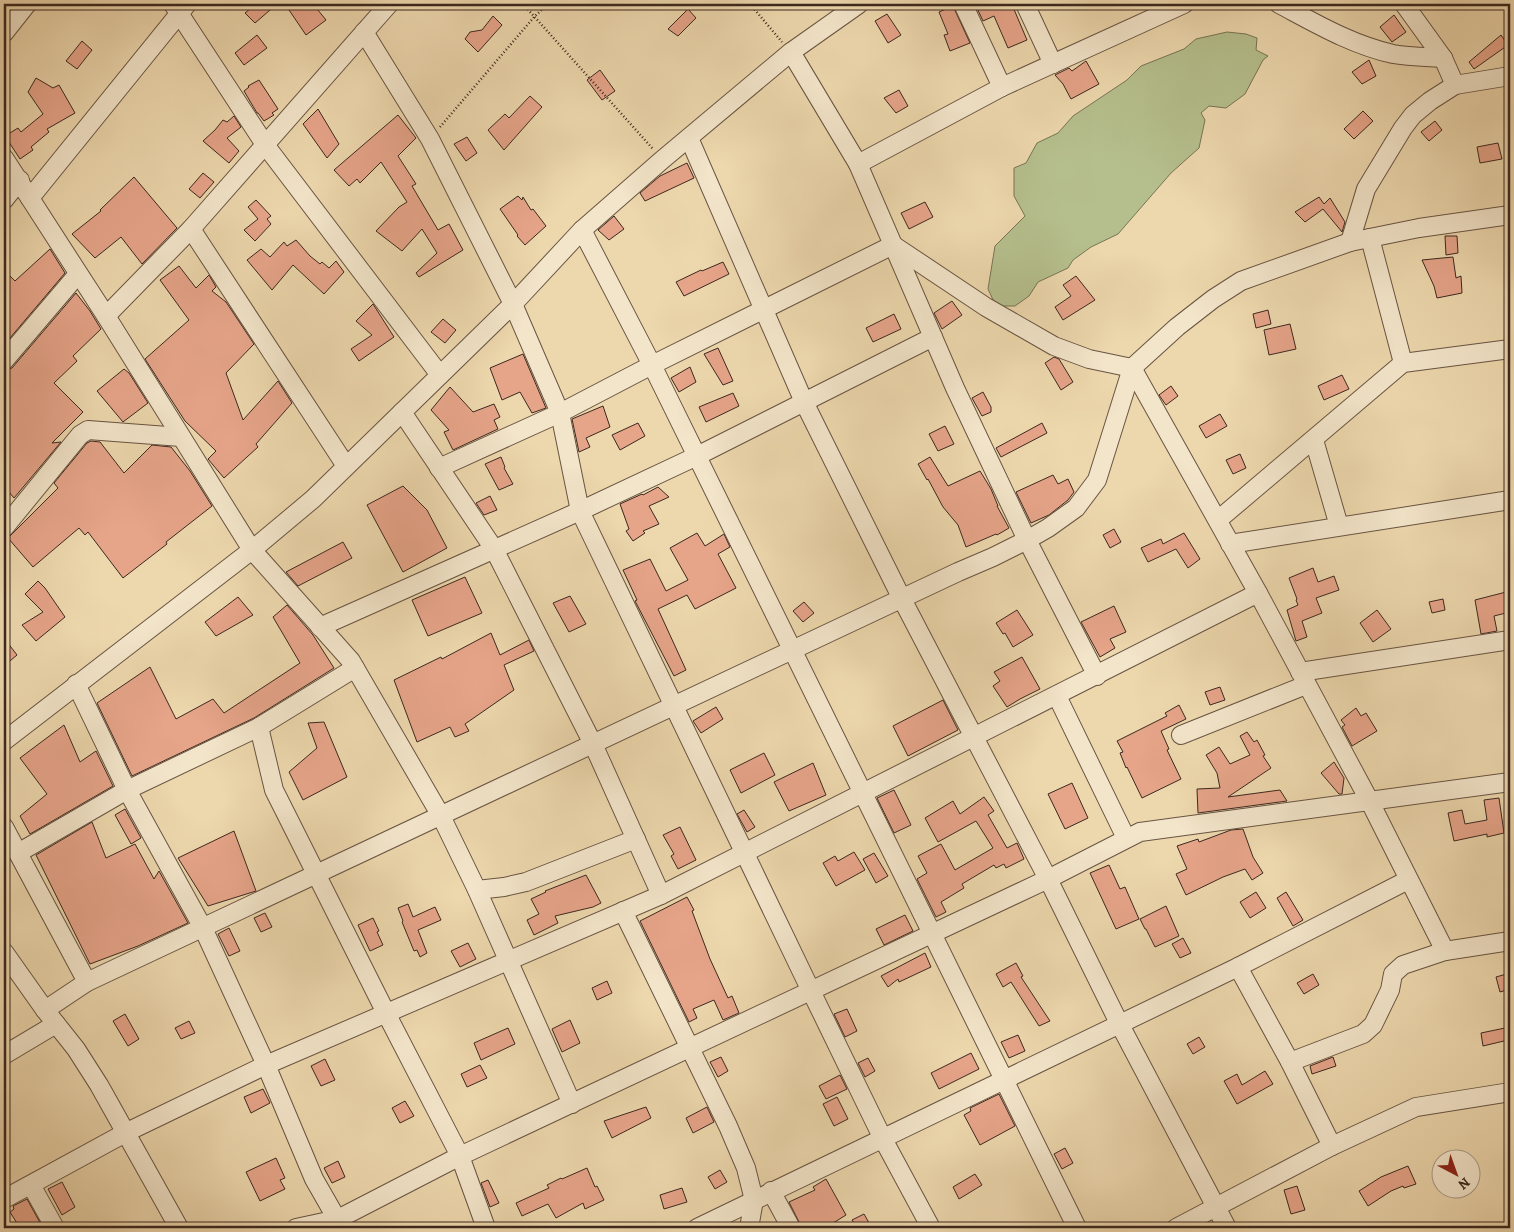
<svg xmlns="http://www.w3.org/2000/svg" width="1514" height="1232" viewBox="0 0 1514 1232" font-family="Alegreya,serif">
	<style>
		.green { fill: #b5bf8d; stroke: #787456 }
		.building { fill: #e6a489; stroke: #3c281f }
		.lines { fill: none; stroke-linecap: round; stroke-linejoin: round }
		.street-casing { stroke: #685442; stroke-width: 20 }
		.path { stroke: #3c281f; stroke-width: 2.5; stroke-dasharray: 1 2.5; stroke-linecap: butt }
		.street { stroke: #f3e5ca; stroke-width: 18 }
	</style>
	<rect width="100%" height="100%" fill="#edd7ad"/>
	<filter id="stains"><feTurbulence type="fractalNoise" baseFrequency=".004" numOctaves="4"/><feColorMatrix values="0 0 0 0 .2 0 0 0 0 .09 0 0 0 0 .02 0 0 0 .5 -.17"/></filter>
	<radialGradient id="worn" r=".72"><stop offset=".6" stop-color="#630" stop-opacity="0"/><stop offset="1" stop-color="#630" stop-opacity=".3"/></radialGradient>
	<path class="green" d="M1227,32L1246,34L1257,38L1256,50L1268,56L1263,60L1245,94L1226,108L1209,106L1201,113L1205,120L1199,148L1171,173L1118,234L1091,247L1073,260L1068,268L1038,282L1029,296L1015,306H996L988,289L995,246L1025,216L1014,196V168L1026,163L1037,143L1058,133L1073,116L1127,80L1141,66L1184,49L1196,39Z"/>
	<g class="building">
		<path d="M256,4H277L255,23L245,13Z"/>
		<path d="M296,4H313L326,20L306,35L289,10Z"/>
		<path d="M981,4H1014L1015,6L1013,7L1027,40L1008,48L994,16L983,21L976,6Z"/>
		<path d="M953,6L970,43L950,51L944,35L948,34L939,12Z"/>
		<path d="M688,9L696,18L678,36L668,29Z"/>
		<path d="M887,14L901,35L888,43L875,21Z"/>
		<path d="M1394,15L1406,32L1392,42L1380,27Z"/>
		<path d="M493,16L502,25L478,52L465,39L470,32L482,30Z"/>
		<path d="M257,35L267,48L244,65L235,53Z"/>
		<path d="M1501,35L1508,45L1474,69L1469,62Z"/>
		<path d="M82,41L92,50L77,69L66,61Z"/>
		<path d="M1369,60L1376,76L1362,84L1352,72Z"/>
		<path d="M1086,61L1099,84L1071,99L1063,84L1055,75L1069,68L1072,71Z"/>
		<path d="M600,70L615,91L602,100L587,80Z"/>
		<path d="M36,78L53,88L59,85L75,113L47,129L49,132L31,147L33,150L20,159L5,136L18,128L21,132L43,114L28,92Z"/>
		<path d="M259,80L278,109L272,113L274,115L264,121L258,113H257L244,91L249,87L248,86Z"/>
		<path d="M899,90L908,106L896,113L884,98Z"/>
		<path d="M530,96L542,107L504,150L488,130L505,114L509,118Z"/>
		<path d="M318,109L339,144L327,158L303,124Z"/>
		<path d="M1363,111L1373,121L1354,139L1344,129Z"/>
		<path d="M398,115L416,138L398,156L416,184L412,186L438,230L449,224L463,250L419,277L416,273L437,253L422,229L402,251L376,231L399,207L407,202L381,162L360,183L357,179L349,186L334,170Z"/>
		<path d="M234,116L241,127L227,138L239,151L229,163L203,141L215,130L223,120L227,122Z"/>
		<path d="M1435,121L1442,130L1429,141L1421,132Z"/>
		<path d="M467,137L477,153L466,161L454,144Z"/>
		<path d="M1498,143L1502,159L1480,163L1477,147Z"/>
		<path d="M687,163L694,178L645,201L640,193L660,176Z"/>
		<path d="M203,173L214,182L200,198L189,189Z"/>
		<path d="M134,177L177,228L142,264L121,237L95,258L72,234L101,211L100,210Z"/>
		<path d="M518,196L522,200L523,197L531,210L533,209L546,226L525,245L517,236L518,235L500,209Z"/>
		<path d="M1319,197L1324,204L1330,198L1345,222L1342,232L1323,209L1305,222L1295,212Z"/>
		<path d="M256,200L271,216L267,219L271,224L255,241L244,230L258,219L248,207Z"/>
		<path d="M925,202L933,217L909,229L901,213Z"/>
		<path d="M614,216L624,229L609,240L598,230Z"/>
		<path d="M1445,236H1457L1458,253L1446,255Z"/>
		<path d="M296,240L310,256L320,264L322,262L329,268L336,261L344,272L324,294L293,265L272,290L247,260L261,249L270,257L284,242L287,246Z"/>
		<path d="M50,249L65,273L4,345V284L10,276L15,281Z"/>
		<path d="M1453,257L1456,278L1461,276L1462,293L1437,298L1434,286L1422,260Z"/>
		<path d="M723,262L729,274L684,296L676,282L701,270L702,271Z"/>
		<path d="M179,266L196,288L209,275L216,287L212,291L226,302L254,344L226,373L243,420L278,381L292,403L256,444L258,447L224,478L208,459L216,451L185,421L145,359L189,320L160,280Z"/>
		<path d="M1076,276L1095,300L1063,320L1055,307L1071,296L1063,285Z"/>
		<path d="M76,293L90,311L101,329L73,356L77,361L54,383L83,412L52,443L61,442L14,498L4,486V371L12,368Z"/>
		<path d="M952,301L962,315L942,329L934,313Z"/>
		<path d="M373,304L394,337L359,361L351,349L372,335L356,321Z"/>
		<path d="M1268,310L1271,324L1256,328L1253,314Z"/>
		<path d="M894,314L901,329L873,342L866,328Z"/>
		<path d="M443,319L456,330L445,343L431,332Z"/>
		<path d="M1290,324L1296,349L1269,355L1264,330Z"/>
		<path d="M718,348L733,381L723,385L704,354Z"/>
		<path d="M523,354L546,408L532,413L520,392L502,400L490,368Z"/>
		<path d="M1054,357L1059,359L1073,382L1061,390L1045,363Z"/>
		<path d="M690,367L696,382L679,392L671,378Z"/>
		<path d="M124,369L129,373L148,403L123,422L97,391Z"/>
		<path d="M1342,375L1349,389L1324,400L1318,386Z"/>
		<path d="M1171,386L1178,396L1166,405L1159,395Z"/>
		<path d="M450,387L473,412L494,404L500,417L494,420L498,429L453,450L444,432L449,430L431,410Z"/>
		<path d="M983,392L991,407V412L982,416L972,398Z"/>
		<path d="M733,393L739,406L706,422L699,407Z"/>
		<path d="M603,406L610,427L586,438L590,447L579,452L572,419Z"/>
		<path d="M1220,414L1227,426L1206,438L1199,426Z"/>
		<path d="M638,423L645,436L620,450L612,435Z"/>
		<path d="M1042,423L1047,433L1001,457L996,448Z"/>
		<path d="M945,426L954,444L938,451L929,434Z"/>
		<path d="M91,441L100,442L124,473L152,445L171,447L190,471L212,506L166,542L167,544L123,578L88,532L85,535L79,528L33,567L8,538L58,488L54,483L87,443Z"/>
		<path d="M1240,454L1246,468L1233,474L1226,460Z"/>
		<path d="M501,457L505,467L504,468L513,484L499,490L485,464Z"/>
		<path d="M930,457L948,486L980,471L991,489L998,506H997L1009,528L997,535L996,534L966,547L958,525L943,507L928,479L927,480L918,464Z"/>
		<path d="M1053,475L1058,484L1068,479L1074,492L1068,500L1049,515L1031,523L1016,492Z"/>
		<path d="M403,486L427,510L447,548L403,572L367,505Z"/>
		<path d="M658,487L669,497L649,506L659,524L643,531L645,533L633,541L626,531L629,529L620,504L642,494L643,495Z"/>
		<path d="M490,496L497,510L484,515L476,503Z"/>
		<path d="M1114,529L1121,542L1110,548L1103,535Z"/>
		<path d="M697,533L705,546L724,534L730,547L718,554L736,588L695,609L687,595L658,609L686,670L674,676L635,601L637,600L623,570L650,559L666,591L688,580L670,548Z"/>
		<path d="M1184,533L1200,559L1188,568L1176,549L1148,562L1141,548L1161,539L1163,544Z"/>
		<path d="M343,542L352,558L298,586L286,572Z"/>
		<path d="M1313,568L1318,582L1334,576L1339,590L1316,598L1322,613L1302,621L1307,637L1296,641L1287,610L1298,605L1296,600L1297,599L1289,578Z"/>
		<path d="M465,577L482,613L428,636L412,600Z"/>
		<path d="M38,581L45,588L65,617L36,641L22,625L43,612L25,594Z"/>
		<path d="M1510,591V612L1494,616L1497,631L1481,634L1475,600Z"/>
		<path d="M570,596L586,624L569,632L553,603Z"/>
		<path d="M238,597L253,615L216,636L205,622Z"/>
		<path d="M1443,599L1445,610L1432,613L1429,602Z"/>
		<path d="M804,602L814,613L803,622L793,611Z"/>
		<path d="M287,605L313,635L334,668L254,718L132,776L97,703L150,667L176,719L213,699L224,713L300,663L273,617Z"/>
		<path d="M1114,606L1126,632L1110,639L1115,648L1100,657L1081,622Z"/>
		<path d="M1017,610L1033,635L1013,647L1005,633L1003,634L996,623Z"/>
		<path d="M1377,610L1391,629L1373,642L1360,623Z"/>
		<path d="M491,633L500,655L529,640L534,651L504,665L514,690L465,724L469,731L455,737L450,727L417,742L394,680L441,657L442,659Z"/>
		<path d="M4,638L17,655L4,666Z"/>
		<path d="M1022,657L1040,689L1020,699L1007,707L993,686L1000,681L994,672Z"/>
		<path d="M1220,687L1225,700L1210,705L1205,692Z"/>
		<path d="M943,700L958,730L908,756L893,726Z"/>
		<path d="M1179,705L1186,719L1161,731L1169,749L1167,750L1181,779L1142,798L1127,767L1126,768L1120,753L1123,752L1117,741L1167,716L1165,713Z"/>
		<path d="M716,707L723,719L701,733L693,721Z"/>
		<path d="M1356,708L1361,716L1366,713L1377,731L1352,746L1342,727L1345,725L1341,720Z"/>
		<path d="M324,722L347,777L303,800L289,772L317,748L308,723Z"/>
		<path d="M64,725L80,762L96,751L113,786L30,834L20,816L47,794L20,758Z"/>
		<path d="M1247,732L1254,742L1257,740L1265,755L1263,756L1271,768L1228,797L1280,790L1287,801L1198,813L1197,789L1220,788L1217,773L1206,755L1219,747L1230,764L1250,755L1240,736Z"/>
		<path d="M764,753L775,775L741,793L730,770Z"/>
		<path d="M1334,762L1344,778L1342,794H1339L1321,773Z"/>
		<path d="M813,763L826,795L789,811L774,782Z"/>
		<path d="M1072,783L1088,818L1065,829L1048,794Z"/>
		<path d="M894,790L911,825L894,833L877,798Z"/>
		<path d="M984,797L994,811L988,815L1007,848L1017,843L1024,859L1006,868L1004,864L996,868L994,865L962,884L964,888L941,902L946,912L936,917L917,879L927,873L918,856L941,844L955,870L993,848L976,821L938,842L925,818L953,801L960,814Z"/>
		<path d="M1499,798L1504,833L1487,837V834L1454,841L1448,813L1462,810L1465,824L1487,820L1484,800Z"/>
		<path d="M125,809L141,838L131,844L115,815Z"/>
		<path d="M744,810L755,827L747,832L737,814Z"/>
		<path d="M92,822L106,858L135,844L154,879L159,871L188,923L138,946L90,964L36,855Z"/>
		<path d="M680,827L696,860L678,869L671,856L674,854L663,835Z"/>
		<path d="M1243,829L1253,857L1263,873L1252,880L1245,869L1223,877L1186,895L1176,874L1187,869L1177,846L1198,839L1199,842L1231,830Z"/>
		<path d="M234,831L256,891L208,906L178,858Z"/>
		<path d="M854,852L865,870L836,886L823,863L835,856L838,861Z"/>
		<path d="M874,853L888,876L876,883L863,859Z"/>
		<path d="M1109,865L1120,889L1125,887L1139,919L1116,929L1090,873Z"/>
		<path d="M586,875L601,903L593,907L555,916L558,923L534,935L527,920L539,914L531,899L546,892L545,891Z"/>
		<path d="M1256,892L1266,908L1250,918L1240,902Z"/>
		<path d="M1286,892L1303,920L1293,926L1277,898Z"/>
		<path d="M687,897L694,910L692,911L710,959L728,998L732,996L739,1013L723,1020L714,1000L693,1009L697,1018L689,1022L640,921Z"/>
		<path d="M408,904L413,917L435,907L441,920L418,930L427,953L420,957L417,950L414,951L402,922L403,921L398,908Z"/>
		<path d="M1166,906L1179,936L1155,947L1146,929H1145L1140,919Z"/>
		<path d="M265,913L272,927L261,932L254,918Z"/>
		<path d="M905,915L913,931L884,945L876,929Z"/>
		<path d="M373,918L379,931L377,932L383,945L370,951L358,925Z"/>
		<path d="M229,928L240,951L229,956L218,934Z"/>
		<path d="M1183,938L1191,953L1180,958L1172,944Z"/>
		<path d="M468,943L476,959L460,967L451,951Z"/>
		<path d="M925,953L931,967L899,982L898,979L888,987L881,976Z"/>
		<path d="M1016,963L1023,976L1021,977L1050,1021L1039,1026L1011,982L1003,987L996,974Z"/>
		<path d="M1510,973V989L1500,992L1496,977Z"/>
		<path d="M1313,974L1319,985L1304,994L1297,983Z"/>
		<path d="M607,981L612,993L597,1000L592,988Z"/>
		<path d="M847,1009L857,1031L845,1037L834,1014Z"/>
		<path d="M125,1014L139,1039L128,1046L113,1021Z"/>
		<path d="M570,1020L580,1043L562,1052L552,1029Z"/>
		<path d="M189,1021L195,1033L181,1039L175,1028Z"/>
		<path d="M508,1028L515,1044L481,1060L474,1043Z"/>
		<path d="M1505,1028L1508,1040L1483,1046L1481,1033Z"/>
		<path d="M1018,1035L1025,1051L1009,1058L1001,1042Z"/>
		<path d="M1199,1037L1205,1047L1193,1054L1187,1044Z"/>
		<path d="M971,1053L979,1069L939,1089L931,1073Z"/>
		<path d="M721,1057L728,1071L718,1077L710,1062Z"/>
		<path d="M1333,1057L1336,1066L1312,1074L1310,1066Z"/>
		<path d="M868,1058L875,1071L865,1077L858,1063Z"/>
		<path d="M325,1059L335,1080L321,1086L311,1066Z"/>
		<path d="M480,1065L487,1078L467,1087L461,1074Z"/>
		<path d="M1265,1071L1273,1084L1237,1104L1224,1081L1237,1074L1242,1085Z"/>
		<path d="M840,1075L847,1089L826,1099L819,1086Z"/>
		<path d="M263,1089L270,1103L251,1113L244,1097Z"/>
		<path d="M999,1094L1015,1126L980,1145L964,1115L971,1111L970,1108Z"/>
		<path d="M837,1097L848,1119L834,1126L823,1104Z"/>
		<path d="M405,1101L414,1116L400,1123L392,1108Z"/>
		<path d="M646,1107L651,1118L612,1138L604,1121Z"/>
		<path d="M707,1107L714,1122L693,1133L686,1118Z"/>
		<path d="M1065,1148L1073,1163L1062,1169L1054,1154Z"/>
		<path d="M276,1158L285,1178L280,1180L285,1189L260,1201L246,1172Z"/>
		<path d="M338,1161L345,1177L332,1183L324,1168Z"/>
		<path d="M1408,1166L1416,1184L1404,1188L1403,1186L1391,1191L1368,1206L1359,1191L1381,1177Z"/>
		<path d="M587,1168L595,1187L597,1186L604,1200L585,1209L583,1203L556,1218L548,1204L522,1216L516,1203L549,1188L547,1185L561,1178L562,1179Z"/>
		<path d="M720,1170L727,1182L715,1189L708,1177Z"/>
		<path d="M975,1174L982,1185L959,1199L953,1187Z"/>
		<path d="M826,1179L846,1215L825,1228H802L789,1202L815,1190L813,1187Z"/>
		<path d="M488,1180L499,1203L490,1207L481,1183Z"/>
		<path d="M62,1182L75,1207L62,1215L48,1189Z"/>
		<path d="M1297,1186L1305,1210L1291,1214L1284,1190Z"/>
		<path d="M682,1188L687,1202L664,1209L660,1195Z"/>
		<path d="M27,1199L43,1228H20L10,1212L14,1209L13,1206Z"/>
		<path d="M864,1214L872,1228H857L852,1220Z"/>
	</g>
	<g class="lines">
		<g class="street-casing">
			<g id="street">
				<path d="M173,4L266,146L440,375"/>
				<path d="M963,4L1002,87"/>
				<path d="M1025,4L1053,64"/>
				<path d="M1279,4C1315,23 1352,45 1393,54C1409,57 1427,57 1443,58"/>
				<path d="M1404,4L1443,58L1455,85L1510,76"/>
				<path d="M364,32L430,139L513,304L560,413L580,511L811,991L883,1139L931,1228"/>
				<path d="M4,33L27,4"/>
				<path d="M791,52L858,164L1002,87L1184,4"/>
				<path d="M689,138L804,402L902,599L1048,879L1119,1023L1227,1228"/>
				<path d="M4,158L106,316L252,550L351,661L441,816L477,890L572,1104"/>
				<path d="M858,164L955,388L1027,540L1097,676"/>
				<path d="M30,198L187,4"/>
				<path d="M4,200L20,180"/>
				<path d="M191,229L346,466"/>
				<path d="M582,230L652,365L1077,1228"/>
				<path d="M1370,238L1403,363"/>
				<path d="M1350,242L1366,189L1403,128L1413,115L1430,101L1455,85"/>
				<path d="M106,316L191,229L389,4"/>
				<path d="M4,361L78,274"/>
				<path d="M402,412L494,549L593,744L661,895"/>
				<path d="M1314,440L1339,526"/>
				<path d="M439,468L560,413L652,365L893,245L986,307L1054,346L1089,359L1132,368L1258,593L1369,800L1445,951"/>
				<path d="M1218,520L1403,363L1510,349"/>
				<path d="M4,528L80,435L88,430L181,437"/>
				<path d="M1230,544L1510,500"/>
				<path d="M320,627L580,511L697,456L933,337"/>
				<path d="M1300,672L1510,640"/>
				<path d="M76,684L127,790L203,928L266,1065L314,1179L342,1228"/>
				<path d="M1057,696L1126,838"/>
				<path d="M259,727L274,790L386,1013L460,1156L486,1228"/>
				<path d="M1181,735L1306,685"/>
				<path d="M4,741L252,550L313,499L513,304L582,230L662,160L791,52L859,4"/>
				<path d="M4,827L87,982"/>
				<path d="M18,853L127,790L259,727L355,668"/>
				<path d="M477,890L504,887L526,882L636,839"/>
				<path d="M623,911L728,1126L746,1168L754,1200L749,1228"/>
				<path d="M4,952L45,1010L76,1049L99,1085L179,1228"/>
				<path d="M1238,967L1290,1062L1332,1146"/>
				<path d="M45,1010L87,982L958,572L993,557L1027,540L1048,528L1076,508L1097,480L1132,368L1177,327L1213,299L1241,281L1350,242L1419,228L1510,215"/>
				<path d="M4,1055L56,1024"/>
				<path d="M1290,1062L1363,1034L1373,1025L1390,990L1393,974L1403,965L1445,951L1510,941"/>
				<path d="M31,1185L55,1228"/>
				<path d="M771,1191L791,1228"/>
				<path d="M4,1199L127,1132L266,1065L661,895L1258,593"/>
				<path d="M296,1228L338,1219L460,1156L1048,879L1140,832L1510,782"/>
				<path d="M697,1228L1238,967L1408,880"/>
				<path d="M1176,1228L1332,1146L1416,1107L1510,1092"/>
			</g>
		</g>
		<g class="path">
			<path d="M523,4L653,149"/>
			<path d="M750,4L782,42"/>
			<path d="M440,127L535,16L548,4"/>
		</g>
		<use href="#street" class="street"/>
	</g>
	<rect width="1514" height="1232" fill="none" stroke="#edd7ad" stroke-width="20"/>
	<rect x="5" y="5" width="1504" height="1222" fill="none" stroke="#3c281f" stroke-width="2.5"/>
	<rect x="10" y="10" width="1494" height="1212" fill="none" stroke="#3c281f"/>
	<g transform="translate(1456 1174) rotate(139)"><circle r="24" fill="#f3e5ca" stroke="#aa9986"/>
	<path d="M0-4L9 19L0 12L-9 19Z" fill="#8f2418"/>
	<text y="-8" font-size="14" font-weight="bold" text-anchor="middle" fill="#3c281f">N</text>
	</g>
	<rect width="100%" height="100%" filter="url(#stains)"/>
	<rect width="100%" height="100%" fill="url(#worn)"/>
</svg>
